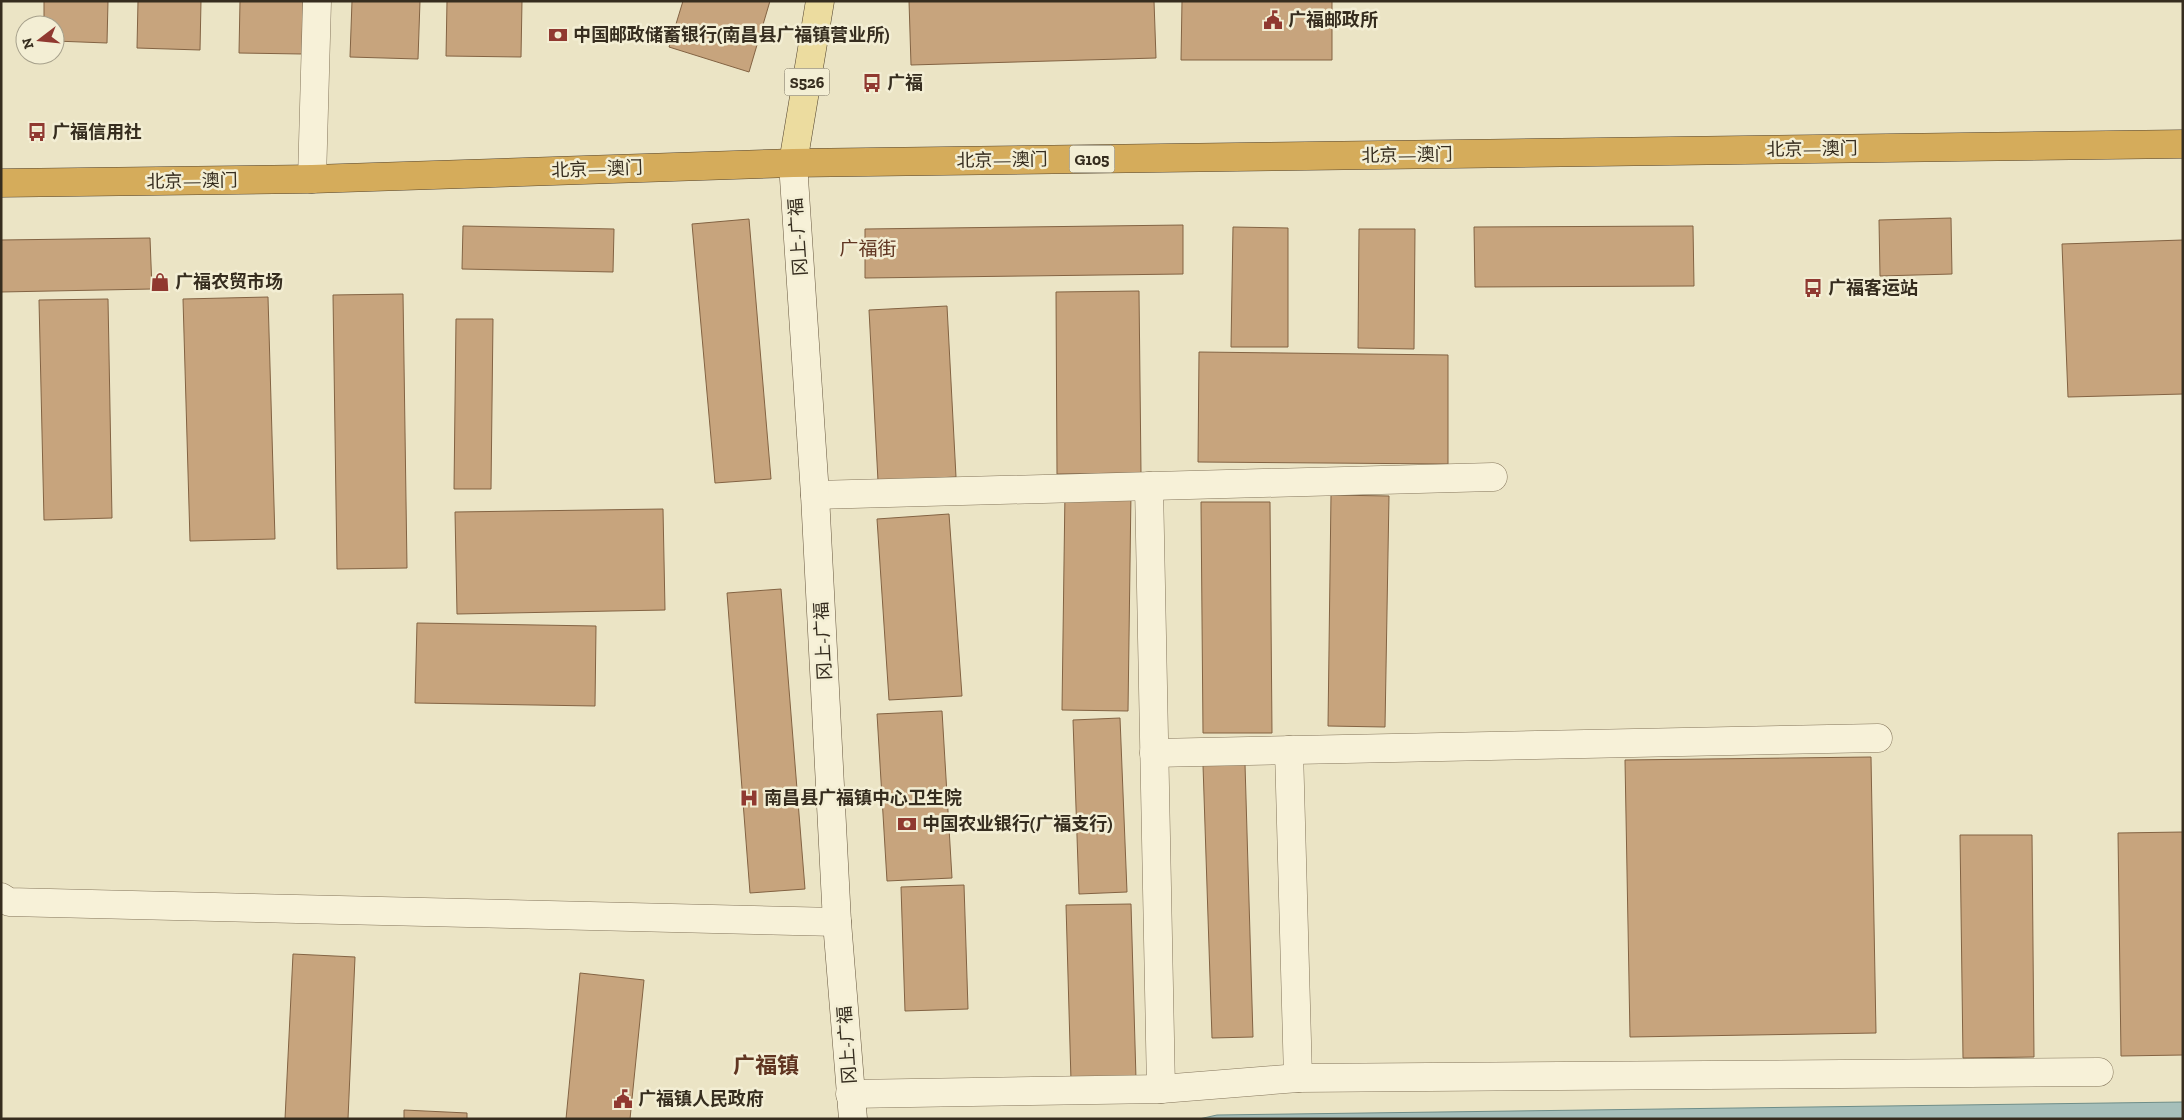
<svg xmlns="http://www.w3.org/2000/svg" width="2184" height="1120" viewBox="0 0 2184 1120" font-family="'Zilla Slab','Noto Sans SC',serif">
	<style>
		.water { fill: #a6bfba; stroke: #6e8d88 }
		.building { fill: #c7a47d; stroke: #836343 }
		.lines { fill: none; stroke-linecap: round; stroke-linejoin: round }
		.street-casing { stroke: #85765c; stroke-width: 29 }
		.secondary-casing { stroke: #67573f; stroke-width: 29 }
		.primary-casing { stroke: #534430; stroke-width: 29 }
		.highway-casing { stroke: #534430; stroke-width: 29 }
		.street { stroke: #f7f1d8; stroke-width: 28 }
		.secondary { stroke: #f7f1d8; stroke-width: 28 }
		.primary { stroke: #ecdc9f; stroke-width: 28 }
		.highway { stroke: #d5ac5b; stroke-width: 28 }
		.labels { text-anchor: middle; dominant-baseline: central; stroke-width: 5; stroke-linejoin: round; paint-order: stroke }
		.shield { fill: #f3eed4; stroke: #6f6755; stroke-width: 1 }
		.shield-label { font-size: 16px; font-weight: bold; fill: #362d1f }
		.poi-label { font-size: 18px; font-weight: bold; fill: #362d1f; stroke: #f3eed4; text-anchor: start }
		.street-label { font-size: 18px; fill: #362d1f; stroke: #f3eed4 }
		.neighbourhood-label { font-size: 19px; fill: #603521; stroke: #f3eed4 }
		.district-label { font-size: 22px; font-weight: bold; fill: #603521; stroke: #f3eed4 }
	</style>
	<rect width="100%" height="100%" fill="#ebe4c5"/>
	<path class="water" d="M2183,1102V1119H1199L1217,1115Z"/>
	<g class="building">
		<path d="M44,1H108L107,43L55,41V25H44Z"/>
		<path d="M138,1H201L200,50L137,48Z"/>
		<path d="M240,1H303L302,54L239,53Z"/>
		<path d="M352,1H420L418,59L350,57Z"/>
		<path d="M447,1H522L521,57L446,56Z"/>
		<path d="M683,1H770L749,72L669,47Z"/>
		<path d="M909,1H1154L1156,58L911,65Z"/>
		<path d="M1182,1H1332V60H1181Z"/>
		<path d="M1951,218L1952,274L1880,276L1879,220Z"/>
		<path d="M749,219L771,479L715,483L692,224Z"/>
		<path d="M1183,225V274L865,278V229Z"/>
		<path d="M463,226L614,229L613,272L462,269Z"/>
		<path d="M1693,226L1694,286L1475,287L1474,227Z"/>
		<path d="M1233,227L1288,228V347H1231Z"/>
		<path d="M1359,229H1415L1414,349L1358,348Z"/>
		<path d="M150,238L152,289L1,292V240Z"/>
		<path d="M2183,240V394L2068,397L2062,244Z"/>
		<path d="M1139,291L1141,473L1057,474L1056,292Z"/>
		<path d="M403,294L407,568L337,569L333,295Z"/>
		<path d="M268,297L275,539L190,541L183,299Z"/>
		<path d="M108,299L112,518L44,520L39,300Z"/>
		<path d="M947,306L956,477L878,481L869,310Z"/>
		<path d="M456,319H493L491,489H454Z"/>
		<path d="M1199,352L1448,355V464L1198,462Z"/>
		<path d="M1065,491L1131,492L1128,711L1062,710Z"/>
		<path d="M1331,495L1389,496L1385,727L1328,726Z"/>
		<path d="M1201,502H1270L1272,733H1203Z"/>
		<path d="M663,509L665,610L457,614L455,512Z"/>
		<path d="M949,514L962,696L889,700L877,519Z"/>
		<path d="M781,589L805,889L750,893L727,593Z"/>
		<path d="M417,623L596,626L595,706L415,703Z"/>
		<path d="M942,711L952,878L887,881L877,714Z"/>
		<path d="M1120,718L1127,892L1079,894L1073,720Z"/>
		<path d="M1871,757L1876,1033L1630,1037L1625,760Z"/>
		<path d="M1245,764L1253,1037L1212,1038L1203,765Z"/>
		<path d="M2183,832V1055L2121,1056L2118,833Z"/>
		<path d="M1960,835H2032L2034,1057L1963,1058Z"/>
		<path d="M964,885L968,1009L905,1011L901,887Z"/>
		<path d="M1131,904L1136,1079L1071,1081L1066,905Z"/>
		<path d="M293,954L355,957L348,1119H285Z"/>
		<path d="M580,973L644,980L630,1119H566Z"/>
		<path d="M404,1110L467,1113V1119H404Z"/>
	</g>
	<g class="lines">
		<g class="street-casing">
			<g id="street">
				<path d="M312,179L317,1"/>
				<path d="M1149,486L1161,1089"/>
				<path d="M815,495L1493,477"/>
				<path d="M1289,750L1298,1078"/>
				<path d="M1154,753L1878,738"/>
				<path d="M1,897L9,902L837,922"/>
				<path d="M850,1094L1161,1089L1298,1078L2099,1072"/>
			</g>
		</g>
		<g class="secondary-casing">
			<path id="secondary" d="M793,163L815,495L837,922L853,1119"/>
		</g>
		<g class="primary-casing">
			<path id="primary" d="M793,163L820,1"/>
		</g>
		<g class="highway-casing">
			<path id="highway" d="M1,183L312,179L793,163L2183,144"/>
		</g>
		<use href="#street" class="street"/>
		<use href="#secondary" class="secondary"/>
		<use href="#primary" class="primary"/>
		<use href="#highway" class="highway"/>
	</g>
	<defs>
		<g id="civic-bare" transform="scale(1.5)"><path d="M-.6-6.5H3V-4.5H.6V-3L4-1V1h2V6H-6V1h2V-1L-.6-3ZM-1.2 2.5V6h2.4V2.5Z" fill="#903930" stroke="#f3eed4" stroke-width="2.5" paint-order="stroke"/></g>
		<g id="bank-bare" transform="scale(1.5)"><path d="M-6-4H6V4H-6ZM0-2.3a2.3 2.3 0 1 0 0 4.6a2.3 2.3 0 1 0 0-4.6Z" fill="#903930" stroke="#f3eed4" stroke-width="2.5" paint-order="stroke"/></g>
		<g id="bus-bare" transform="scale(1.5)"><path d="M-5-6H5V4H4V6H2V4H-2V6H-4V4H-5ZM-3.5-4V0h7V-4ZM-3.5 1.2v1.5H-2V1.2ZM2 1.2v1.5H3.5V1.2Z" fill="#903930" stroke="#f3eed4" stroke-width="2.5" paint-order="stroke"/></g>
		<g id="shop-bare" transform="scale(1.5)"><path d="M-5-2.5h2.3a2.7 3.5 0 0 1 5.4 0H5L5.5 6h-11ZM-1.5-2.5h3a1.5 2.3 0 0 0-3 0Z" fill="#903930" stroke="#f3eed4" stroke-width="2.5" paint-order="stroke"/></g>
		<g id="hospital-bare" transform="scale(1.5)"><path d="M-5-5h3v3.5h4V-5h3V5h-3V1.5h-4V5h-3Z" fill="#903930" stroke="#f3eed4" stroke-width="2.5" paint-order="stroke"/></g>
	</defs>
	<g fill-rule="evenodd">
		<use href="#civic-bare" x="1273" y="20"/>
		<use href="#bank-bare" x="558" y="35"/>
		<use href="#bus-bare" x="872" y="83"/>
		<use href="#bus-bare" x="37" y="132"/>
		<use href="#shop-bare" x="160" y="282"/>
		<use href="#bus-bare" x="1813" y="288"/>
		<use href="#hospital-bare" x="749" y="798"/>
		<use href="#bank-bare" x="907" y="824"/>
		<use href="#civic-bare" x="623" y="1099"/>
	</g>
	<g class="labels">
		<g class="shield">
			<rect x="784.5" y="68.5" width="45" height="27" rx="4"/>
			<rect x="1069.5" y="145.5" width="45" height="27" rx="4"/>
		</g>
		<g class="shield-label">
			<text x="807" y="82">S526</text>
			<text x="1092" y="159">G105</text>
		</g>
		<g class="poi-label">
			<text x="1288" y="20">广福邮政所</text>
			<text x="573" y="35">中国邮政储蓄银行(南昌县广福镇营业所)</text>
			<text x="887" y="83">广福</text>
			<text x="52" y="132">广福信用社</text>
			<text x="175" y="282">广福农贸市场</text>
			<text x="1828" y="288">广福客运站</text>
			<text x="764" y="798">南昌县广福镇中心卫生院</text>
			<text x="922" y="824">中国农业银行(广福支行)</text>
			<text x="638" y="1099">广福镇人民政府</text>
		</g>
		<g class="street-label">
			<text transform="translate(1812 149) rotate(-1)">北京—澳门</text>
			<text transform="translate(1407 155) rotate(-1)">北京—澳门</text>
			<text transform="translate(1002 160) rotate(-1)">北京—澳门</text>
			<text transform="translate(597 169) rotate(-2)">北京—澳门</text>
			<text transform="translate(192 181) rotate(-1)">北京—澳门</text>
			<text transform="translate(798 237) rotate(-94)">冈上-广福</text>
			<text transform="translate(823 641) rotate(-93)">冈上-广福</text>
			<text transform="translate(847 1045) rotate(-94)">冈上-广福</text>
		</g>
		<g class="neighbourhood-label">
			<text x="868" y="248">广福街</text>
		</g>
		<g class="district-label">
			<text x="766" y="1065">广福镇</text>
		</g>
	</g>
	<rect width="2184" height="1120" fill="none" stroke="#362d1f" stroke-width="5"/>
	<g transform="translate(40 40) rotate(254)"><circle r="24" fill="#f3eed4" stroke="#a7a18c"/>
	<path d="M0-4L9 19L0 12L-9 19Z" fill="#903930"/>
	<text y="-8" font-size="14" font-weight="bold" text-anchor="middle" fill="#362d1f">N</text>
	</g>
</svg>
